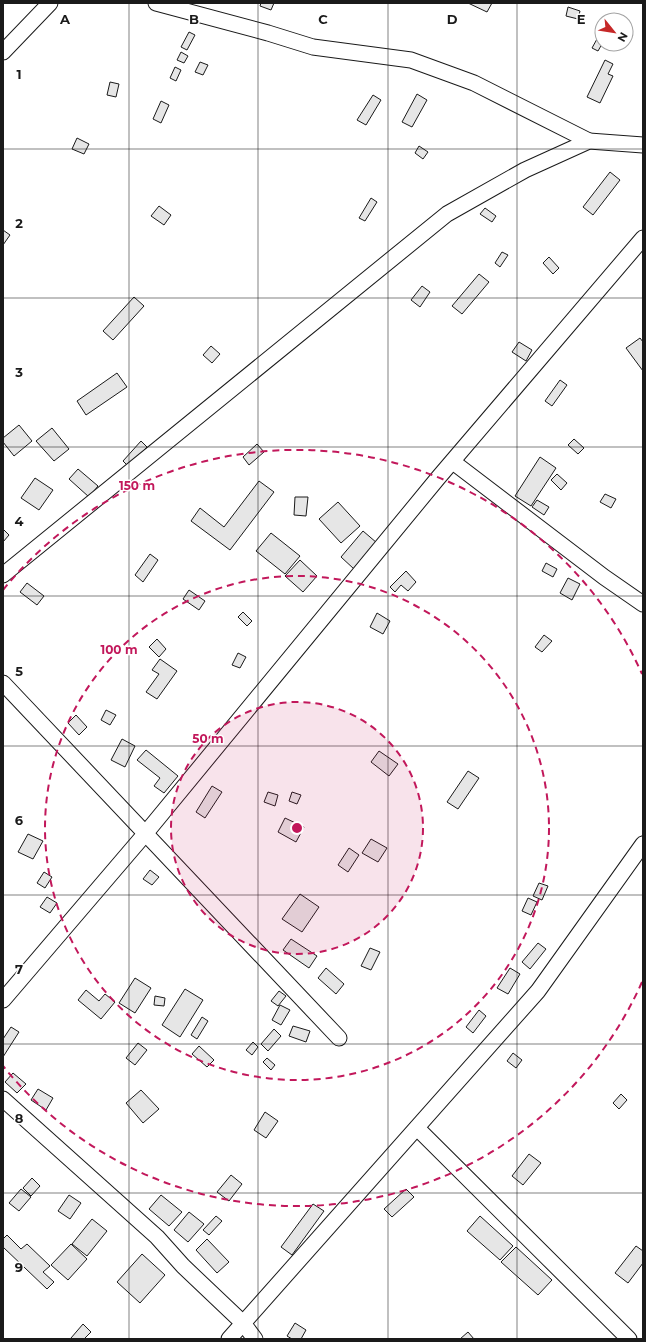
<svg xmlns="http://www.w3.org/2000/svg" width="646" height="1342" viewBox="0 0 646 1342" font-family="Montserrat,sans-serif">
	<style>
		.building { fill: #e6e6e6; stroke: #1a1a1a }
		.lines { fill: none; stroke-linecap: round; stroke-linejoin: round }
		.street-casing { stroke: #1a1a1a; stroke-width: 17 }
		.street { stroke: #fff; stroke-width: 15 }
		.grid { fill: none; stroke: #1a1a1a; stroke-width: 1; stroke-opacity: 0.55 }
		.ring { fill: none; stroke: #c2185b; stroke-width: 2; stroke-dasharray: 7 5 }
		.grid-label { font-size: 13px; text-anchor: middle; font-weight: bold; fill: #1a1a1a; stroke: #fff; stroke-width: 3; stroke-linejoin: round; paint-order: stroke }
		.centre { fill: #c2185b; stroke: #fff; stroke-width: 2 }
		.ring-label { font-size: 12px; text-anchor: middle; font-weight: bold; fill: #c2185b; stroke: #fff; stroke-width: 3; stroke-linejoin: round; paint-order: stroke }
	</style>
	<rect width="100%" height="100%" fill="#fff"/>
	<g class="building">
		<path d="M261,3H274L271,10L260,6Z"/>
		<path d="M468,3H492L487,12Z"/>
		<path d="M568,7L580,11L578,19L566,16Z"/>
		<path d="M602,30V44L598,51L592,48Z"/>
		<path d="M189,32L195,35L187,50L181,47Z"/>
		<path d="M181,52L188,56L184,63L177,60Z"/>
		<path d="M605,60L613,64L608,74L613,76L600,103L587,97Z"/>
		<path d="M200,62L208,65L203,75L195,72Z"/>
		<path d="M175,67L181,70L176,81L170,78Z"/>
		<path d="M110,82L119,84L116,97L107,95Z"/>
		<path d="M417,94L427,100L412,127L402,122Z"/>
		<path d="M373,95L381,100L366,125L357,120Z"/>
		<path d="M161,101L169,105L161,123L153,119Z"/>
		<path d="M77,138L89,144L84,154L72,149Z"/>
		<path d="M419,146L428,152L423,159L415,153Z"/>
		<path d="M610,172L620,180L593,215L583,207Z"/>
		<path d="M371,198L377,202L365,221L359,218Z"/>
		<path d="M159,206L171,215L164,225L151,216Z"/>
		<path d="M485,208L496,216L492,222L480,214Z"/>
		<path d="M3,230L10,235L3,245Z"/>
		<path d="M502,252L508,255L500,267L495,263Z"/>
		<path d="M549,257L559,268L553,274L543,263Z"/>
		<path d="M479,274L489,282L462,314L452,306Z"/>
		<path d="M422,286L430,292L420,307L411,300Z"/>
		<path d="M134,297L144,306L113,340L103,331Z"/>
		<path d="M640,338L643,342V371L626,348Z"/>
		<path d="M519,342L532,350L526,361L512,352Z"/>
		<path d="M211,346L220,354L212,363L203,355Z"/>
		<path d="M117,373L127,387L86,415L77,401Z"/>
		<path d="M560,380L567,385L552,406L545,401Z"/>
		<path d="M19,425L32,441L14,456L3,442V438Z"/>
		<path d="M52,428L69,449L54,461L36,441Z"/>
		<path d="M574,439L584,448L578,454L568,445Z"/>
		<path d="M141,441L147,447L129,467L123,461Z"/>
		<path d="M257,444L264,452L249,465L243,457Z"/>
		<path d="M540,457L556,468L531,506L515,496Z"/>
		<path d="M78,469L98,486L89,497L69,479Z"/>
		<path d="M557,474L567,483L561,490L551,480Z"/>
		<path d="M35,478L53,490L39,510L21,498Z"/>
		<path d="M259,481L274,492L230,550L191,521L200,508L224,527Z"/>
		<path d="M605,494L616,499L611,508L600,502Z"/>
		<path d="M295,497H308L306,516L294,515Z"/>
		<path d="M537,500L549,507L544,515L532,507Z"/>
		<path d="M338,502L360,526L341,543L319,519Z"/>
		<path d="M3,529L9,535L3,542Z"/>
		<path d="M363,531L377,543L354,569L341,557Z"/>
		<path d="M271,533L300,556L285,574L256,551Z"/>
		<path d="M150,554L158,560L143,582L135,575Z"/>
		<path d="M300,560L317,576L303,592L285,576Z"/>
		<path d="M546,563L557,569L553,577L542,571Z"/>
		<path d="M406,571L416,582L408,591L401,585L395,592L390,587Z"/>
		<path d="M568,578L580,584L572,600L560,593Z"/>
		<path d="M27,583L44,596L37,605L20,592Z"/>
		<path d="M189,590L205,601L199,610L183,599Z"/>
		<path d="M243,612L252,621L247,626L238,617Z"/>
		<path d="M377,613L390,621L383,634L370,627Z"/>
		<path d="M544,635L552,641L542,652L535,647Z"/>
		<path d="M157,639L166,649L159,657L149,647Z"/>
		<path d="M238,653L246,657L240,668L232,665Z"/>
		<path d="M160,659L177,671L157,699L146,692L159,674L152,670Z"/>
		<path d="M106,710L116,715L110,725L101,720Z"/>
		<path d="M76,715L87,727L79,735L68,723Z"/>
		<path d="M122,739L135,746L125,767L111,760Z"/>
		<path d="M146,750L178,776L164,793L154,786L160,778L137,760Z"/>
		<path d="M379,751L398,764L389,776L371,762Z"/>
		<path d="M468,771L479,778L458,809L447,802Z"/>
		<path d="M212,786L222,792L205,818L196,812Z"/>
		<path d="M268,792L278,795L275,806L264,802Z"/>
		<path d="M292,792L301,795L297,804L289,801Z"/>
		<path d="M285,818L304,827L296,842L278,832Z"/>
		<path d="M28,834L43,841L33,859L18,852Z"/>
		<path d="M371,839L387,848L378,862L362,853Z"/>
		<path d="M349,848L359,855L348,872L338,865Z"/>
		<path d="M150,870L159,877L152,885L143,879Z"/>
		<path d="M44,872L52,877L45,888L37,883Z"/>
		<path d="M539,883L548,886L542,900L533,896Z"/>
		<path d="M300,894L319,907L302,932L282,919Z"/>
		<path d="M47,897L57,903L50,913L40,907Z"/>
		<path d="M528,898L537,902L531,915L522,911Z"/>
		<path d="M291,939L317,956L309,968L283,950Z"/>
		<path d="M538,943L546,949L530,969L522,962Z"/>
		<path d="M370,948L380,952L371,970L361,966Z"/>
		<path d="M326,968L344,984L336,994L318,978Z"/>
		<path d="M510,968L520,974L508,994L497,988Z"/>
		<path d="M135,978L151,988L135,1013L119,1003Z"/>
		<path d="M185,989L203,1000L180,1037L162,1025Z"/>
		<path d="M86,990L99,1001L105,994L115,1002L101,1019L78,1000Z"/>
		<path d="M279,991L286,996L278,1006L271,1001Z"/>
		<path d="M155,996L165,998L164,1006L154,1005Z"/>
		<path d="M280,1005L290,1010L281,1025L272,1020Z"/>
		<path d="M479,1010L486,1016L473,1033L466,1027Z"/>
		<path d="M202,1017L208,1021L197,1039L191,1035Z"/>
		<path d="M293,1026L310,1031L306,1042L289,1036Z"/>
		<path d="M11,1027L19,1032L3,1057V1039Z"/>
		<path d="M274,1029L281,1036L268,1051L261,1044Z"/>
		<path d="M253,1042L258,1047L252,1055L246,1050Z"/>
		<path d="M138,1043L147,1050L135,1065L126,1058Z"/>
		<path d="M199,1046L214,1060L207,1067L192,1054Z"/>
		<path d="M513,1053L522,1060L516,1068L507,1061Z"/>
		<path d="M267,1058L275,1065L271,1070L263,1062Z"/>
		<path d="M13,1073L26,1084L17,1093L5,1082Z"/>
		<path d="M38,1089L53,1098L46,1110L31,1100Z"/>
		<path d="M141,1090L159,1109L143,1123L126,1103Z"/>
		<path d="M621,1094L627,1100L619,1109L613,1103Z"/>
		<path d="M265,1112L278,1121L266,1138L254,1130Z"/>
		<path d="M529,1154L541,1163L523,1185L512,1176Z"/>
		<path d="M231,1175L242,1184L229,1201L217,1192Z"/>
		<path d="M32,1178L40,1186L31,1196L23,1188Z"/>
		<path d="M21,1189L31,1197L19,1211L9,1203Z"/>
		<path d="M406,1189L414,1197L392,1217L384,1209Z"/>
		<path d="M69,1195L81,1203L70,1219L58,1211Z"/>
		<path d="M161,1195L182,1212L169,1226L149,1209Z"/>
		<path d="M313,1204L324,1211L292,1255L281,1247Z"/>
		<path d="M189,1212L204,1224L188,1242L174,1230Z"/>
		<path d="M216,1216L222,1221L209,1235L203,1230Z"/>
		<path d="M480,1216L513,1246L500,1260L467,1231Z"/>
		<path d="M92,1219L107,1231L87,1256L72,1244Z"/>
		<path d="M7,1235L21,1249L27,1244L50,1266L43,1272L54,1282L47,1289L3,1247V1239Z"/>
		<path d="M207,1239L229,1262L217,1273L196,1250Z"/>
		<path d="M71,1244L87,1259L68,1280L51,1265Z"/>
		<path d="M636,1246L643,1251V1263L628,1283L615,1273Z"/>
		<path d="M516,1247L552,1280L538,1295L501,1262Z"/>
		<path d="M142,1254L165,1275L140,1303L117,1282Z"/>
		<path d="M295,1323L306,1330L301,1339H292L287,1336Z"/>
		<path d="M83,1324L91,1332L84,1339H72L71,1338Z"/>
		<path d="M468,1332L474,1339H460Z"/>
	</g>
	<g class="lines">
		<g class="street-casing">
			<g id="street">
				<path d="M156,3L268,33L313,47L411,60L474,83L589,141"/>
				<path d="M3,52L50,3"/>
				<path d="M453,462L604,577L643,604"/>
				<path d="M3,575L447,214L525,170L589,141L643,145"/>
				<path d="M3,683L339,1038"/>
				<path d="M3,1000L145,834L438,478L643,238"/>
				<path d="M3,1099L157,1237L183,1266L243,1323L255,1339"/>
				<path d="M417,1128L629,1339"/>
				<path d="M229,1339L538,991L643,844"/>
			</g>
		</g>
		<use href="#street" class="street"/>
	</g>
	<path class="grid" d="M129,3V1339M258,3V1339M388,3V1339M517,3V1339M3,149H643M3,298H643M3,447H643M3,596H643M3,746H643M3,895H643M3,1044H643M3,1193H643"/>
	<circle cx="297" cy="828" r="126" fill="#c2185b" fill-opacity=".12"/>
	<g class="ring">
		<circle cx="297" cy="828" r="126"/>
		<circle cx="297" cy="828" r="252"/>
		<path d="M642 982A378 378 0 0 1 3 1066M3 590A378 378 0 0 1 642 674"/>
	</g>
	<g class="grid-label">
		<text x="65" y="24">A</text>
		<text x="194" y="24">B</text>
		<text x="323" y="24">C</text>
		<text x="452" y="24">D</text>
		<text x="581" y="24">E</text>
		<text x="19" y="79">1</text>
		<text x="19" y="228">2</text>
		<text x="19" y="377">3</text>
		<text x="19" y="526">4</text>
		<text x="19" y="676">5</text>
		<text x="19" y="825">6</text>
		<text x="19" y="974">7</text>
		<text x="19" y="1123">8</text>
		<text x="19" y="1272">9</text>
	</g>
	<circle cx="297" cy="828" r="6" class="centre"/>
	<g class="ring-label">
		<text x="137" y="490">150 m</text>
		<text x="119" y="654">100 m</text>
		<text x="208" y="743">50 m</text>
	</g>
	<rect width="646" height="1342" fill="none" stroke="#1a1a1a" stroke-width="8"/>
	<g transform="translate(614 32) rotate(120)"><circle r="19" fill="#ffffff" stroke="#a3a3a3"/>
	<path d="M0-3L7 15L0 10L-7 15Z" fill="#c62828"/>
	<text y="-6" font-size="11" font-weight="bold" text-anchor="middle" fill="#1a1a1a">N</text>
	</g>
</svg>
